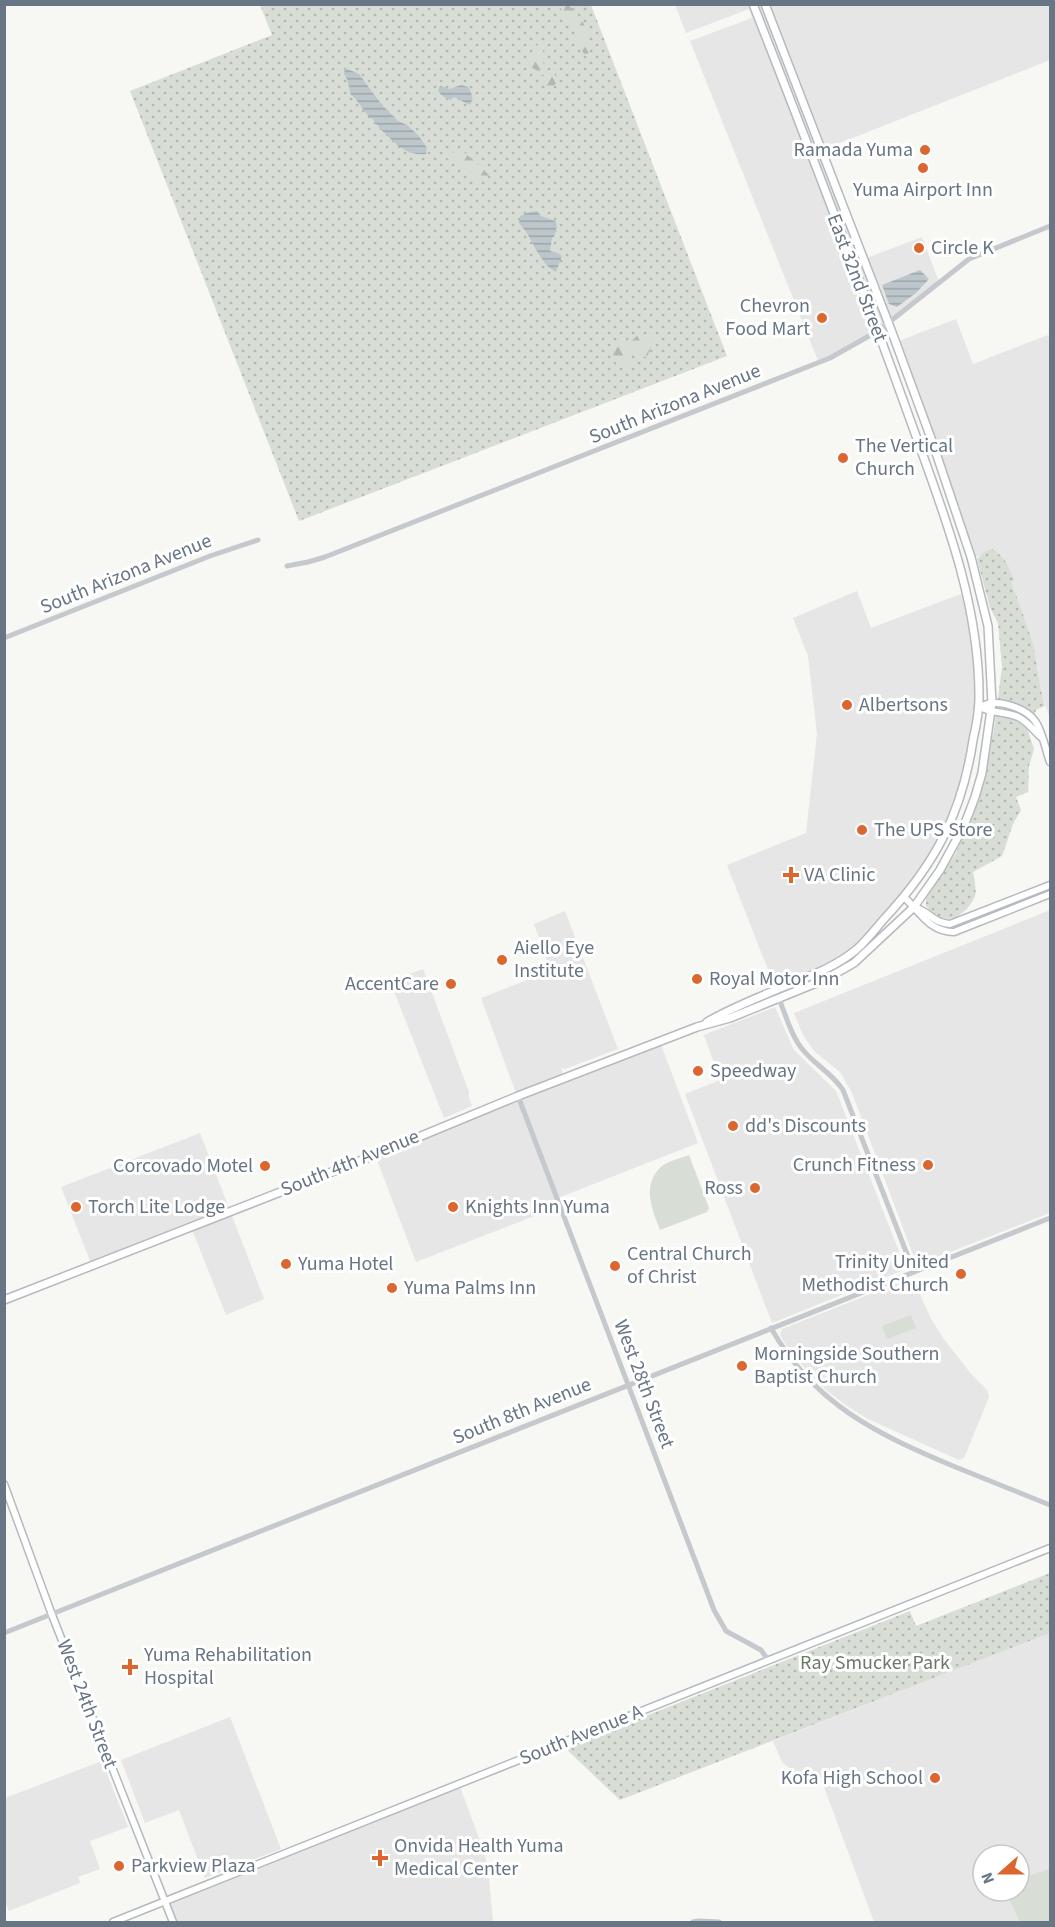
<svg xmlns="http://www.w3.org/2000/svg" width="1055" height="1927" viewBox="0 0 1055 1927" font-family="'Source Sans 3',sans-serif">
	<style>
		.built { fill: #e5e6e5; fill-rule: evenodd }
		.grass { fill: url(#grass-dots) }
		.forest { fill: url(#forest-firs) }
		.garden { fill: #d8ded5 }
		.water { fill: url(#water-rules) }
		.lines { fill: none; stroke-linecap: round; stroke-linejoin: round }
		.canal { stroke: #bdc6cb; stroke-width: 5 }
		.secondary-casing { stroke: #b5babe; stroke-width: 9 }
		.primary-casing { stroke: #b6babe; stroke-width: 10 }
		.tertiary { stroke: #c5c8cc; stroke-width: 5 }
		.secondary { stroke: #fff; stroke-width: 6 }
		.primary { stroke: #fff; stroke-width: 7 }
		.poi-dot { fill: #dc662f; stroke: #fff; stroke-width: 2 }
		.labels { text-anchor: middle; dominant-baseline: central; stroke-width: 6; stroke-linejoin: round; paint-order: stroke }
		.poi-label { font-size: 20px; fill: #677584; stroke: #fff; text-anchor: start }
		.street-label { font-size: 20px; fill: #677584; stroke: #fff }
		.park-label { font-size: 20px; fill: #687b66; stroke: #fff }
	</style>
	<defs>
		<pattern id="grass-dots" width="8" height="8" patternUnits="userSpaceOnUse" patternTransform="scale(1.5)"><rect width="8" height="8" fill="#d8ded5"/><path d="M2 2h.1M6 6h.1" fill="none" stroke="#b3b9b2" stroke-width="1.8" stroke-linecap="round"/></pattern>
		<pattern id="forest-firs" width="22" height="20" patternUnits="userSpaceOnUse" patternTransform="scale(1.5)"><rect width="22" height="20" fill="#d8ded5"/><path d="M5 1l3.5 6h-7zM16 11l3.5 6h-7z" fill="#b3b9b2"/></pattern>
		<pattern id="water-rules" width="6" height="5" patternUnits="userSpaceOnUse" patternTransform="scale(1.5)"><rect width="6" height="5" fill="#bdc6cb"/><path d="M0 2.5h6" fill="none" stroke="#9da5aa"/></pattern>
	</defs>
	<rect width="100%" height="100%" fill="#f7f7f4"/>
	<g class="built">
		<path d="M675,5H1050V60L822,150L864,259L922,237L939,282L878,331L819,363L690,41L752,18L749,9L686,33Z"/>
		<path d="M956,319L973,364L1048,335L1050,341V718L1040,690L1038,669L1029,631L1011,582L981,556L971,557L896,342Z"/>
		<path d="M857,591L871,628L966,592L972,615L978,707L960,802L930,861L855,950L821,971L776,990L727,865L806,833L817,734L808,656L793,618Z"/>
		<path d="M1050,910V1213L917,1265L852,1093L840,1072L814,1051L803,1035L794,1013Z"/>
		<path d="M565,911L618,1049L565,1069L561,1068L564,1078L660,1042L698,1143L558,1198L560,1206L416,1262L375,1155L517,1096L481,998L551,971L534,924Z"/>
		<path d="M423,969L469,1092V1098L472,1106L444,1118L390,981Z"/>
		<path d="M775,1007L794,1050L836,1091L906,1269L772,1323L685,1094L720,1080L704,1035Z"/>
		<path d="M200,1133L264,1299L226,1315L191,1227L92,1266L61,1187Z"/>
		<path d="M908,1279L914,1281L930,1317L943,1338L972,1375L987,1390L989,1397L964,1458L959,1460L868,1419L847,1406L826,1390L808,1372L786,1345L780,1335L782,1329Z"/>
		<path d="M1050,1633V1922H874L820,1776L804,1780L782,1762L773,1741ZM983,1855H1019V1891H983Z"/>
		<path d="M230,1717L281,1849L205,1878L179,1810L145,1823L121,1760Z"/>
		<path d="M102,1761L128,1827L90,1841L100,1869L78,1877L80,1883L9,1911L4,1899L5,1798Z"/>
		<path d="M459,1784L483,1849L488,1867L493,1922H173L165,1902Z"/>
	</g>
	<g class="grass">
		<path d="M260,5H591L727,356L299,521L130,91L272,35Z"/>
		<path d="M992,549C1005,557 1009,566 1014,580L1011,582C1019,603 1027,624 1033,645C1038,666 1039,686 1045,706L1036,710L1028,731L1034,749L1029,766L1028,792L1016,797L1021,810L1013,824L1002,856L973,872C974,879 977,890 975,896C969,911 952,925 936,916C932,914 929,909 926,906V898L956,853L979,797L994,729L1002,667L998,623L990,608L977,559L984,552Z"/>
		<path d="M1050,1573V1633L620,1800L565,1748L910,1611L916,1626Z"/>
	</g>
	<g class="forest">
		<path d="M560,5H569L570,7C585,20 590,34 590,53L584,54L578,42L574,27L559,6Z"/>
		<path d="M541,42L544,47L542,55L545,72L551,75L554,73L558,81L548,92L545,87L546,77L530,66V57L536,52L535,47Z"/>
		<path d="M463,151L489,175L480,183C471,170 461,165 447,158L449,153Z"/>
		<path d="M639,334L654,339L647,357L627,352L631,360L628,367L617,365L611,354L621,342L626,346Z"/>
	</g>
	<g class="garden">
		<path d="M689,1155L709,1208L707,1212L660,1230C652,1208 641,1185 662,1166C669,1161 681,1158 689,1155Z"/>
		<path d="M911,1315L916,1328L887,1339L882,1326Z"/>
		<path d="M1050,1869V1922H1020L1011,1904L1007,1891H1019V1879Z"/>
	</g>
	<g class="water">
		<path d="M345,68L359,74L382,105L398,121L407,125L419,136L427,148L426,154C402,156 395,141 379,128V126L374,123V120C364,115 360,101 351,95L347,79L344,74Z"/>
		<path d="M461,85L468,87C472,94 474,97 470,105L454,97L451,100C445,98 442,96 438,91L440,86L450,89Z"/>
		<path d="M537,211L541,216L555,221L557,226L554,237L552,238L550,251L558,253L562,256L556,272C543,266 535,247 528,235C526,231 522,227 519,223L520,216L530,212Z"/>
		<path d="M920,270L929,279L916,293L897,307L889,304L882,285Z"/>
	</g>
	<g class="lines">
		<path class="canal" d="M693,1922L699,1921L719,1922"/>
		<g class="secondary-casing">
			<g id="secondary">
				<path d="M978,707C983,706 988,703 992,703C1006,702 1028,710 1035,721C1042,730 1046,751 1050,762"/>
				<path d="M979,707C992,713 1006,712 1018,717C1027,721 1033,730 1041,737"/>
				<path d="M904,897C920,912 930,932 954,932L1050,894"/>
				<path d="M914,907C929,911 933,923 950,924L1050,885"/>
				<path d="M4,1484L52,1615L173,1922"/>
				<path d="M113,1922L1050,1548"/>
			</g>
		</g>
		<g class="primary-casing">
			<g id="primary">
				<path d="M707,1022C731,1008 757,998 783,987C808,977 836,967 857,949C867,940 876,928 885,918C935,864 962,814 973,740C976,727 979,712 979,699C980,599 940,504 907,411C858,275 806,139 753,4"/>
				<path d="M4,1300L375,1155L518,1096L697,1027L730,1018L826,979L854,963L914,907L940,870L964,826L975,797L982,773L992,703L988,626L971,557L932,441L893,335L765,4"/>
			</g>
		</g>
		<g class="tertiary">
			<path d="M287,566L308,562L325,557L830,358L878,331L969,259L1050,226"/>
			<path d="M4,638L210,556L258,540"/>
			<path d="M779,999C786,1015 791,1036 803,1050C815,1065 832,1073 843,1090L914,1272"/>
			<path d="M518,1096L714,1610L726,1631L761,1650L768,1660"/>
			<path d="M771,1328C814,1404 875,1433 953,1466C985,1479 1018,1492 1050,1505"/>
			<path d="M4,1633L1050,1218"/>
		</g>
		<use href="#secondary" class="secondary"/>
		<use href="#primary" class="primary"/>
	</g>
	<g class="poi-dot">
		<circle cx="925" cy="150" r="6"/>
		<circle cx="923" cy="168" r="6"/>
		<circle cx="919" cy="248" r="6"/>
		<circle cx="822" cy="318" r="6"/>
		<circle cx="843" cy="458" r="6"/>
		<circle cx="847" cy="705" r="6"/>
		<circle cx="862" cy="830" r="6"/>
		<path d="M788 866h6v6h6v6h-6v6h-6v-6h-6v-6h6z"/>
		<circle cx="502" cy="960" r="6"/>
		<circle cx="697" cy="979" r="6"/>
		<circle cx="451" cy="984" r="6"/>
		<circle cx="698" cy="1071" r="6"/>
		<circle cx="733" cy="1126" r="6"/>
		<circle cx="928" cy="1165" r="6"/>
		<circle cx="265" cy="1166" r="6"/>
		<circle cx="755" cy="1188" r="6"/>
		<circle cx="76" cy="1207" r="6"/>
		<circle cx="453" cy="1207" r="6"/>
		<circle cx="286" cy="1264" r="6"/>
		<circle cx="615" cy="1266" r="6"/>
		<circle cx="961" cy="1274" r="6"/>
		<circle cx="392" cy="1288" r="6"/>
		<circle cx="742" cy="1366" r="6"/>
		<path d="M127 1658h6v6h6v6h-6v6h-6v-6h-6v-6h6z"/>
		<circle cx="935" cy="1778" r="6"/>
		<path d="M377 1849h6v6h6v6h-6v6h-6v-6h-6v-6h6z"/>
		<circle cx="119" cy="1866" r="6"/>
	</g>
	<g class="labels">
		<g class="poi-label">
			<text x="913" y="150" text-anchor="end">Ramada Yuma</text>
			<text x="923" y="190" text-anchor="middle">Yuma Airport Inn</text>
			<text x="931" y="248">Circle K</text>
			<text x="810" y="306" text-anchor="end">Chevron<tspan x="810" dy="23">Food Mart</tspan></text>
			<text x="855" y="446">The Vertical<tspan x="855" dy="23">Church</tspan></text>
			<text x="859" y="705">Albertsons</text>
			<text x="874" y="830">The UPS Store</text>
			<text x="804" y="875">VA Clinic</text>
			<text x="514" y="948">Aiello Eye<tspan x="514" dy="23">Institute</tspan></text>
			<text x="709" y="979">Royal Motor Inn</text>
			<text x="439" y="984" text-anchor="end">AccentCare</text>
			<text x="710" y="1071">Speedway</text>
			<text x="745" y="1126">dd's Discounts</text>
			<text x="916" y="1165" text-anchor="end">Crunch Fitness</text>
			<text x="253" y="1166" text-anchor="end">Corcovado Motel</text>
			<text x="743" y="1188" text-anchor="end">Ross</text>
			<text x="88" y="1207">Torch Lite Lodge</text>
			<text x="465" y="1207">Knights Inn Yuma</text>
			<text x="627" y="1254">Central Church<tspan x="627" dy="23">of Christ</tspan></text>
			<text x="949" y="1262" text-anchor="end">Trinity United<tspan x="949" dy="23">Methodist Church</tspan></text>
			<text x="298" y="1264">Yuma Hotel</text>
			<text x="404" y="1288">Yuma Palms Inn</text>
			<text x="754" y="1354">Morningside Southern<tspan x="754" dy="23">Baptist Church</tspan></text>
			<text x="144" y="1655">Yuma Rehabilitation<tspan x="144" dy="23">Hospital</tspan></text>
			<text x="923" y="1778" text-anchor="end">Kofa High School</text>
			<text x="394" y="1846">Onvida Health Yuma<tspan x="394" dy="23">Medical Center</tspan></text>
			<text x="131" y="1866">Parkview Plaza</text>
		</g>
		<g class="street-label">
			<text transform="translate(857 278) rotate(69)">East 32nd Street</text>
			<text transform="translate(675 404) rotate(-22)">South Arizona Avenue</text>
			<text transform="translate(126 574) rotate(-22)">South Arizona Avenue</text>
			<text transform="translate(350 1163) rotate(-22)">South 4th Avenue</text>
			<text transform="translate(644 1384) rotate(69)">West 28th Street</text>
			<text transform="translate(522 1411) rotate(-22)">South 8th Avenue</text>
			<text transform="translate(87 1704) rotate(69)">West 24th Street</text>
			<text transform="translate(581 1735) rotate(-22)">South Avenue A</text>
		</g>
		<g class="park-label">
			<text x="875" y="1663">Ray Smucker Park</text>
		</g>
	</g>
	<rect width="1055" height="1927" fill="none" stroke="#677584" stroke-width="12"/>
	<g transform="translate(1001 1873) rotate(249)"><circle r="28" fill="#ffffff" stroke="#c2c8ce" stroke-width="1.5"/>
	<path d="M0-4.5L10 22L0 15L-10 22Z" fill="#dc662f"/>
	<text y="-9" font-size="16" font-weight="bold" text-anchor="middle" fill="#677584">N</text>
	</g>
</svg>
